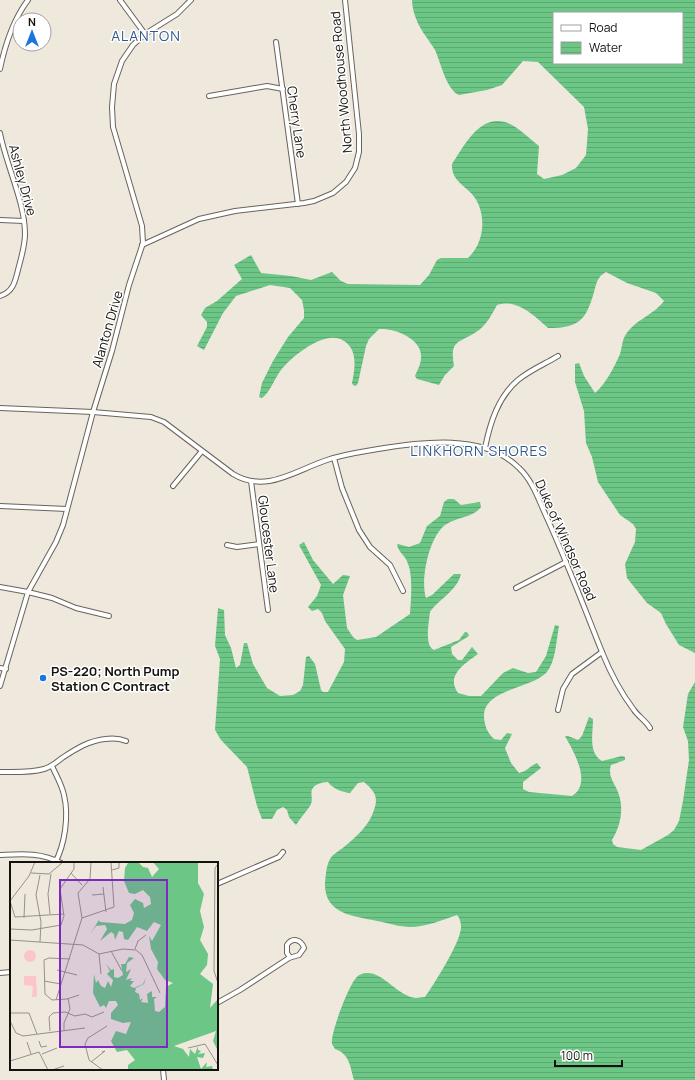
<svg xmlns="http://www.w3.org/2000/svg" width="695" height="1080" viewBox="0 0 695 1080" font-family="Manrope,sans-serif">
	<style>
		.water { fill: url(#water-rules); fill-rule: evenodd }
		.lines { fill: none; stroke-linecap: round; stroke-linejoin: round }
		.street-casing { stroke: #69645b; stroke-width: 6 }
		.street { stroke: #fff; stroke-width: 4 }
		.poi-dot { fill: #1776df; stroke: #fff; stroke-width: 1.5 }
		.labels { text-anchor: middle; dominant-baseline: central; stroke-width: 3; stroke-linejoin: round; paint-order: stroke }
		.street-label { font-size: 13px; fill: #14120e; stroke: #fff }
		.poi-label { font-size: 13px; font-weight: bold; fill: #14120e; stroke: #fff; text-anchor: start }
		.neighbourhood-label { font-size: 14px; letter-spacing: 1px; fill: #2e588e; stroke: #fff }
		.inset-road { fill: none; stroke: #97928a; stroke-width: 1 }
		.view { fill: #7b2cbf; fill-opacity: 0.15; stroke: #7b2cbf; stroke-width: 2 }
		.inset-edge { fill: none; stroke: #14120e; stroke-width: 2 }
	</style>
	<defs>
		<pattern id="water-rules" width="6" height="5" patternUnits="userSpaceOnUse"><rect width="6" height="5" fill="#6cc686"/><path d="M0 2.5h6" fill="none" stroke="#5da972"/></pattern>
	</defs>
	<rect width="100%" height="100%" fill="#eee8dd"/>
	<g class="water">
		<path d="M412,0H695V653L679,645L666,624L661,613L647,603L627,578L625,564L635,542L636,529L633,524L620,515L598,482L592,457L586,443L584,411L575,382V364L579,363L584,376L595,393C605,385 615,366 620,354C622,348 622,341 625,336C634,320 654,315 664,301L656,293L627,283L606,272C597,277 597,282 594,292C586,321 578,328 548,328C535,316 516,298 497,305C492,314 487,324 479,330C460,344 449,338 454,366L445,375L439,385L417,379L415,376C417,371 421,364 421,358C423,339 395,328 379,329L369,339L366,346L358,383L356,386L353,385L352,383C355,368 358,350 344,341C326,328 292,356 281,370C274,379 271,391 262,398L259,397L262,383L273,361L288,337L304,318V310L302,300L290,288L270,285L236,296L223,313L204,350L197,346L207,327V322L201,315L205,308L217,301L242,279L234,265L251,255L261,273L291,276L311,280L332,272L341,281L348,284L420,285L429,275L437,260L441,258H468C484,244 487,216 475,198C467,186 451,182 452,164C465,145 481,111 510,124C520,129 530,139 539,146L537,174L544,179L562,175L576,168L586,155L588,129L584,107L538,62L523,61L502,85L487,90L459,95C446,89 441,63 435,50C429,40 421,31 417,21C414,14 412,7 412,0ZM554,13H682V63H554Z"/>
		<path d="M448,499H454L461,505L480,502L481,507C473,518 456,517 445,525C429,537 420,580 426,598L432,595L454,574H461C457,591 439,599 430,612C429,622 424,646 434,650L459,640L465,632L468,633L469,636L451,647L452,654L458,660H462L472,647L478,654C466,663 445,675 458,693L469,696H481L503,673L513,668L528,673L536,672L546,656L555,625L559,626C556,641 556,662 546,673C530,689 483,689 484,717C485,727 487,732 494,739L501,740L507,733L512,734L505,748L511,763L519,773C528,771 531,765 537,763L541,768L523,782V789L529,792L572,796C593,783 573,751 565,736H568L578,740L582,736L589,717L593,719C593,734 588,753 602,761L622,756L625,757V760L611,765C607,777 616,784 619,795C624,810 620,827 612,840L613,844L617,847L641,850L668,835L674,830L679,821L683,801L689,760L688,741L683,727L688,694L695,682V1080H354C350,1067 350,1054 335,1049C334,1047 333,1046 332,1044C330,1034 349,985 356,978C358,975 363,973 367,973C383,972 399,997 416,998C418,998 422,997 425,997C434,984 461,942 461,927C461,923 460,918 457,915C442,920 426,927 410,927C400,927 388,923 377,921C353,916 324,914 325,883C326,874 326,867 330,859C333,854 339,851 344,847C356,837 369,826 374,810C379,796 374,791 364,782L358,783L350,793C342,792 333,789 328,782C323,782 320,783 316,785C307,791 315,798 310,806C306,812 300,818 296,825L289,817L287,810L283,807L277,810L272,819H262L257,806L247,767L221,740L215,730L220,659L215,646L218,608L224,610L225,635L231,648L236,668L240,665L244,643H247L253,664L267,688L280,696L293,695L300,691L303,685L306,657L309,656L315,664L321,690L323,692H328L344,662L345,649L325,621L322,613L318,609L312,611L308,607L317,596L321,585L299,545L304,542L313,560L333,584L343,575L350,576L343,595L347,628L353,637L357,640L376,637L410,614C411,601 413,575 408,564C406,556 399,553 397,545L398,544L409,547L420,543L427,526L440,516L444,502Z"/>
	</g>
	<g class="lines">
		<g class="street-casing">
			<g id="street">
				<path d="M120,0L145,34"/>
				<path d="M276,42L298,204"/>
				<path d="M0,69C5,45 13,20 28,0"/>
				<path d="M209,96L267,86L283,89"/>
				<path d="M0,133C6,165 25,202 25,234C25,246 21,258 18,270C15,282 13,292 0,296"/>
				<path d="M0,220L24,221"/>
				<path d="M142,245L199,219L235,211L304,203L314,201L333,193L346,182L355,168L359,152V134L345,0"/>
				<path d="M0,408L93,412L151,417L164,422L233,474C266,494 296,470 327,460C344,454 361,452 378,449C421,442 485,433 519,468C533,481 539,501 547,518C567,562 584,607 602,652C610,672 621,693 634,710C638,716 646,721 650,728"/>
				<path d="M485,448C490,423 498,397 518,380C530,370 545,364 558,356"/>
				<path d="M334,458L342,488L359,530L370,547L390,565L403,591"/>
				<path d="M251,481L268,610"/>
				<path d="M173,486L202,451"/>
				<path d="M0,506L67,509"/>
				<path d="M227,545L237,547L259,544"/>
				<path d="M0,587L28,592L52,598L76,608L109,616"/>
				<path d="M516,588L566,562"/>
				<path d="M0,668L6,669"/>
				<path d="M0,686L28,592L56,542L63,525L93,412L112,351L129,285L143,243L142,226L113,127L112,107L114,84L122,61L133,45L145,34L177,14L191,0"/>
				<path d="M558,710L563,689L572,674L602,652"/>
				<path d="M52,766C56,775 62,785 64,795C69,816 65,844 55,863"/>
				<path d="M0,772C14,772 30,773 44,769C51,767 57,762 62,758C76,749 88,741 105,739C112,738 119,738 126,741"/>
				<path d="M0,855C21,854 41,852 61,863"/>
				<path d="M217,884L279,857L283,852"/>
				<path d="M0,973L11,972"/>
				<path d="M217,1003L240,990L289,958L299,955L304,948C301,939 292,937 287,945V953L290,957"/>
				<path d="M163,1069L164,1080"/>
			</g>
		</g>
		<use href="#street" class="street"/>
	</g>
	<circle class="poi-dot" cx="43" cy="678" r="4"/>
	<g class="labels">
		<g class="street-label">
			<text transform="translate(341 82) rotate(-95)">North Woodhouse Road</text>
			<text transform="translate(297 122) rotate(82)">Cherry Lane</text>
			<text transform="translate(23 180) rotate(75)">Ashley Drive</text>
			<text transform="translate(107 329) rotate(-74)">Alanton Drive</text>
			<text transform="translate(566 540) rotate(66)">Duke of Windsor Road</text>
			<text transform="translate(269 544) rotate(83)">Gloucester Lane</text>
		</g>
		<g class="poi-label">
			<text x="51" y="671">PS-220; North Pump<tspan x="51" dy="15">Station C Contract</tspan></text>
		</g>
		<g class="neighbourhood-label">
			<text x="146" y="35">ALANTON</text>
			<text x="479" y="450">LINKHORN SHORES</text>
		</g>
	</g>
	<g transform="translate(10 862)">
		<rect width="208" height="208" fill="#eee8dd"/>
		<path d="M14 94a6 6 0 1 1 12 0a6 6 0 1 1-12 0ZM14,114H26L27,135H22L23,124L14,123Z" fill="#fbc5c9"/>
		<path d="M116,0H128L133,5L138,6L142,15L149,7L143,0H188V21L194,32L190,49L194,65L190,78L198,92L197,103L190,112L203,122L200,146L208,137V189L203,179L206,169L164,184L173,187L179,195L180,187L185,192L188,184V188L191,189L188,192L195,191L193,196L187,195L191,207L197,200L196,205L202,204L203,208H118V203L125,198L117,188L107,190L101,179L106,169L116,172L121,160L113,161L101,157V151L108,143L106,139H99L96,146L94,143L90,145L83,131L84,112L86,121L88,118L91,124L95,126L98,119L101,125L103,118L97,112L100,109L96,102L101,108L104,107V115L108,116L113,113L111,102H115L119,95L124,96L117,101L116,110L121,107L116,118L122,116L120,119H124L120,124L124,126L133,122L136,115L134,122L126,126L125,130L129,132L130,138L133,136L131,140L138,141L137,132L142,129V135H147L144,137L145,149L149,150L155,145L156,125L163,121L155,118L147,107L148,100L141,87L139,74L142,79L151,63L144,60L137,69L127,65L118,78L114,77L113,70L109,69L105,78L104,72L101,70L90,79L97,67L95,63L86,64L80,72L89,58L90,60L115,62L122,58L124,51L120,43L125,37L133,41L134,46L141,42L140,35L133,28L125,32L119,31L114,19L115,6L118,1Z" fill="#6cc686"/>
		<path class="inset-road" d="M208,2L205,6L204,109L208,121M102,8L109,6V0M21,11L39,12L53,0M61,11L72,23M30,13L26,33L31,60L30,80M93,25L96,50M82,33L94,32M0,39L5,55L54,52M0,39L19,14L25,0M40,52L38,32L41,12M14,56L15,32M72,56L104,45L101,0M0,67L22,68L51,63L54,54L50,27L64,7V0M0,78L73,83L89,92L113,87L126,88L132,93L150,131M125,87L128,79L136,73M101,89L112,109M89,92L91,112M60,97L39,96L34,98L35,132L42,138L57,137L69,133M47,108L67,113M34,119L51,122M46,138L72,56L68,31L80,17L81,0M0,151H19L27,172M0,159L6,171L13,174L75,166M54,168V161L60,147L58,136M40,169L39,155L43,151L55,150L65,154L75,152L82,155L94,150M29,179L31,185L37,184M17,180L21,192M178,186L195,182L208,203M32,192L47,186M0,199L29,190L38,208M81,200L95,189L92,190M42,208L54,204M93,208L79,198L75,182L78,176L97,164"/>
		<path class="view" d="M50,18H157V185H50Z"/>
		<rect width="208" height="208" class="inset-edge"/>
	</g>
	<rect x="553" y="12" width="130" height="52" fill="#ffffff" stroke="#a1a09f"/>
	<rect x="561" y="25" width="20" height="6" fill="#ffffff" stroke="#a1a09f"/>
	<text x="589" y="32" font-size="12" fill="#14120e">Road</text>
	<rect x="561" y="42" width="20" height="12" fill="url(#water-rules)" stroke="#a1a09f"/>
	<text x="589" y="52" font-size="12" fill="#14120e">Water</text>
	<g transform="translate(32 32)"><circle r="19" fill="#ffffff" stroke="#a1a09f"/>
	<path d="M0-3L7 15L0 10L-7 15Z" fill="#1776df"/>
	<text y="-6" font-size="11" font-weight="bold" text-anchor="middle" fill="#14120e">N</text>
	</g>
	<path d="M555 1060v6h67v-6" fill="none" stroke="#14120e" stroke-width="2"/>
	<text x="561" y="1060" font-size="12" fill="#14120e" stroke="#ffffff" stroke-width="3" paint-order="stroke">100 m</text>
</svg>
